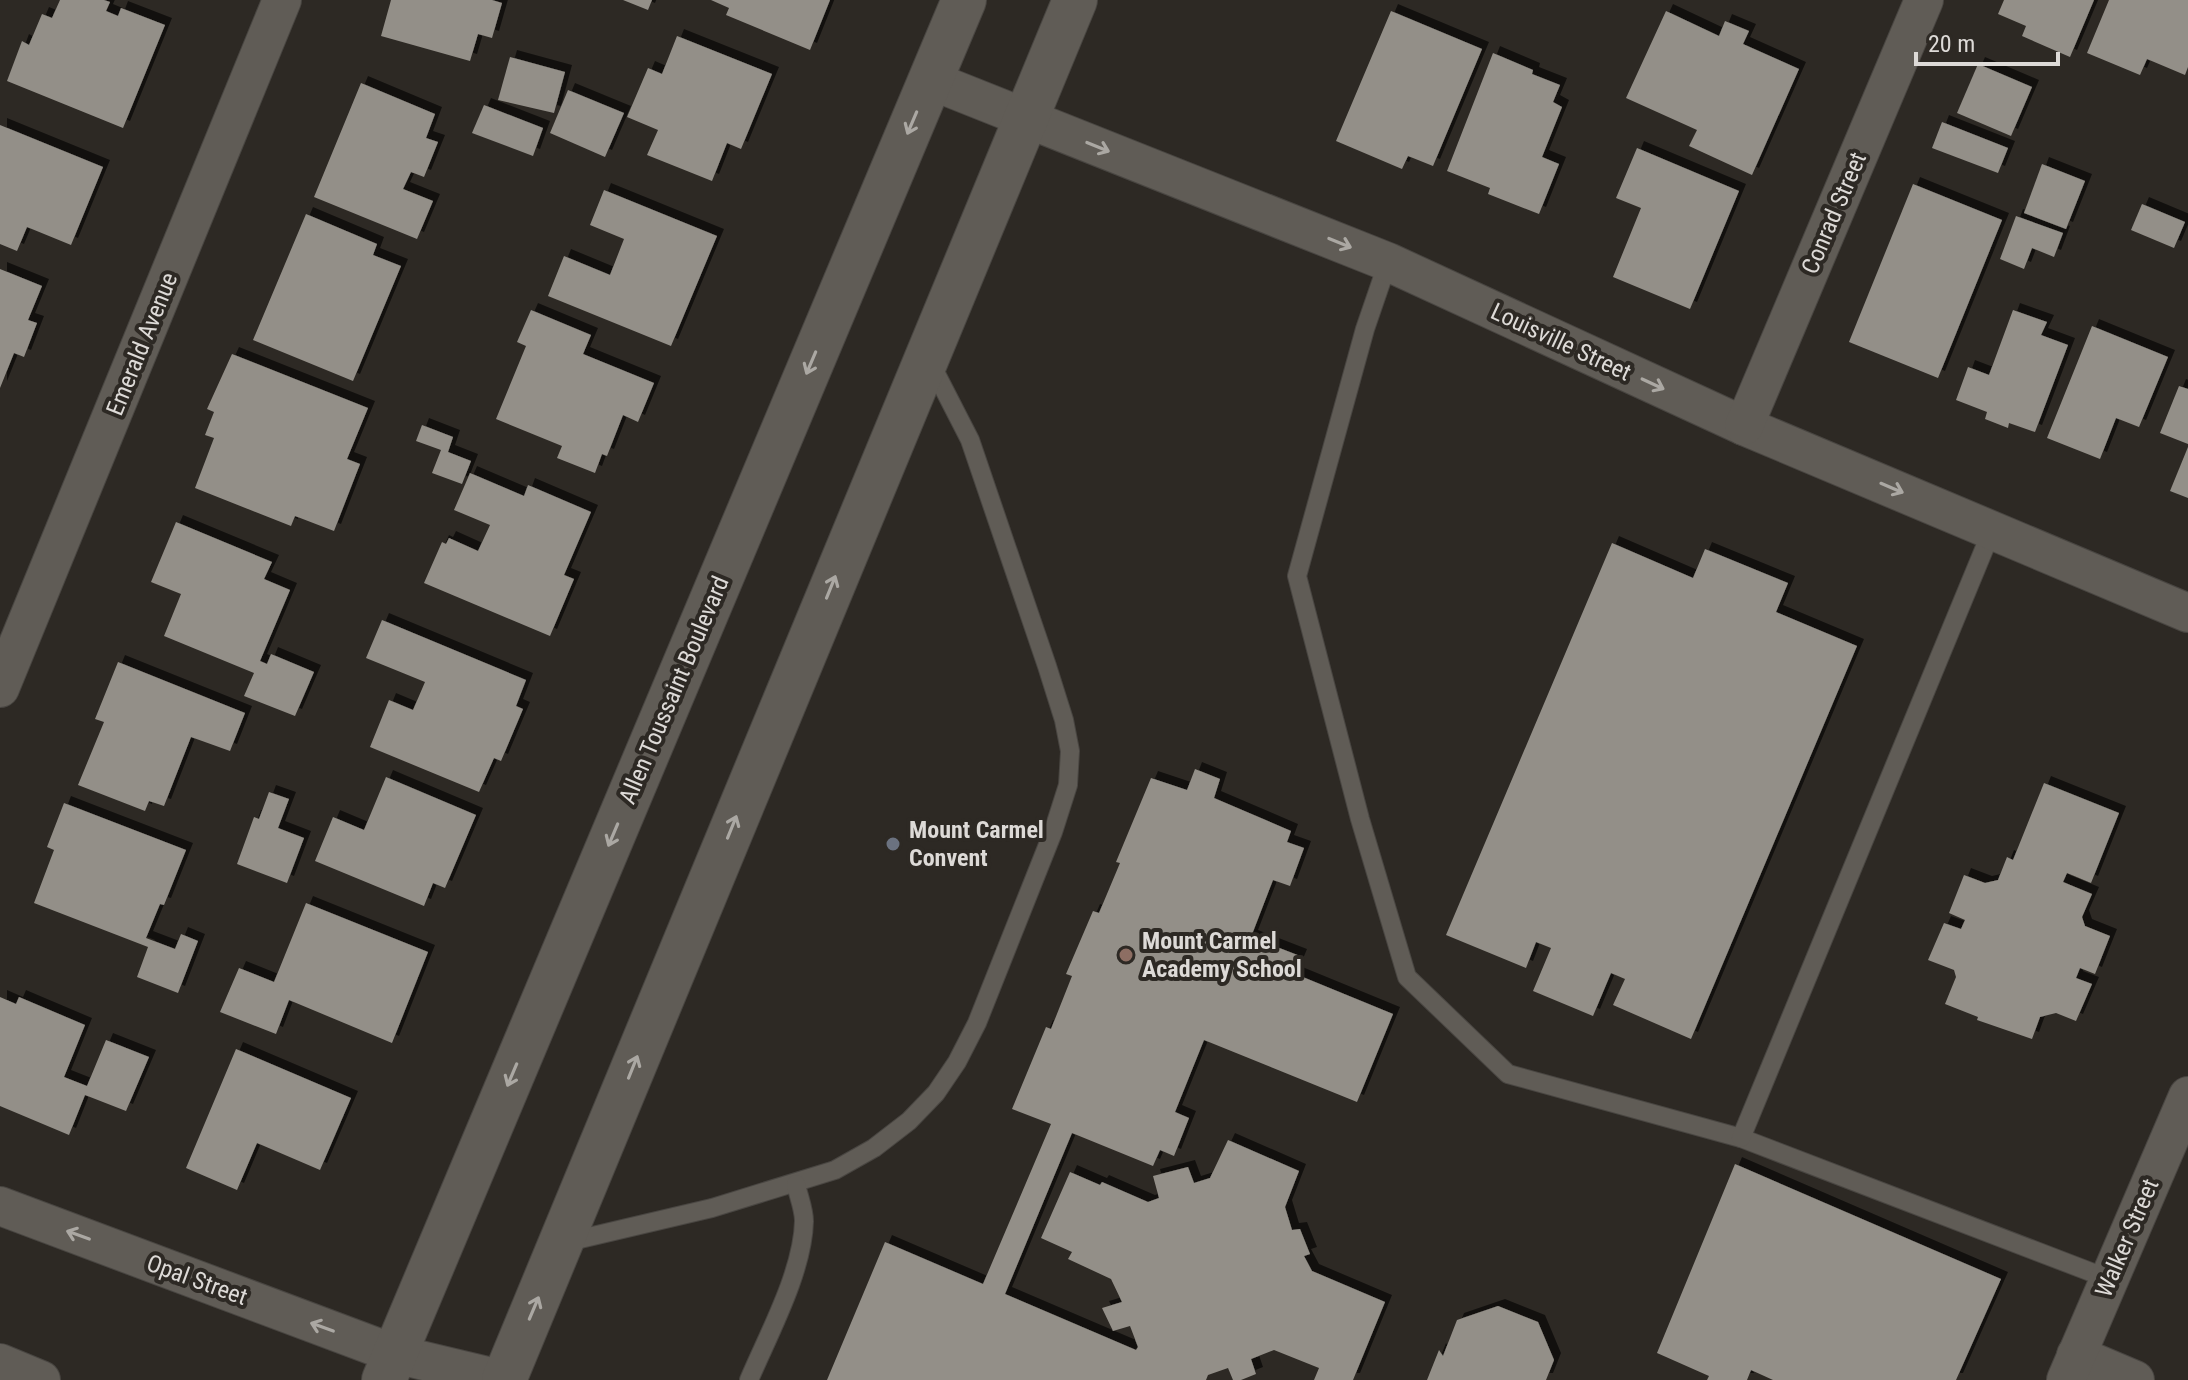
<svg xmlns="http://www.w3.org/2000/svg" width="2188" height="1380" viewBox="0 0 2188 1380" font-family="'Roboto Condensed',sans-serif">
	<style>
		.building { fill: #938f88; filter: url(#shadow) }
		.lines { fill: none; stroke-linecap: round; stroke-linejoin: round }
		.service-casing { stroke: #494642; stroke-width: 20 }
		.minor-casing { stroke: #494642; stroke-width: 40 }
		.secondary-casing { stroke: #494642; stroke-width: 46 }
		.service { stroke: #605c56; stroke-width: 18 }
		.minor { stroke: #605c56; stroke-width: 38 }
		.secondary { stroke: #605c56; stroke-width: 44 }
		.oneway { stroke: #aba8a3 }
		.worship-dot { fill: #6b7280; stroke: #2d2924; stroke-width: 3 }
		.education-dot { fill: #8d6e63; stroke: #2d2924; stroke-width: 3 }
		.labels { text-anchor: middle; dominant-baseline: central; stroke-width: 8; stroke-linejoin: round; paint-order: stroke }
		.street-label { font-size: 24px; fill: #dddad7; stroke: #2d2924 }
		.poi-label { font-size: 24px; font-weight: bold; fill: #dddad7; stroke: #2d2924; text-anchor: start }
	</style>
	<defs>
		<filter id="shadow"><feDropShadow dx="7" dy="-7" stdDeviation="0" flood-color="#0009"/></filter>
	</defs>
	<rect width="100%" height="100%" fill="#2d2924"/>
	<g class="building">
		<path d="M60,0H104L110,2L106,11L118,16L121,8L165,25L123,128L7,81L22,41L29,45L42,14L52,18Z"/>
		<path d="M391,0H492L502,3L492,38L478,34L470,61L381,36Z"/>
		<path d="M623,0H652L648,10Z"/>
		<path d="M711,0H830L810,50L726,15L729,8Z"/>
		<path d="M2004,0H2094L2070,57L2022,36L2026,26L1998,14Z"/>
		<path d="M2109,0H2188V67L2185,75L2147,59L2140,75L2087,53Z"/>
		<path d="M1391,11L1482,49L1433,166L1408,156L1402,169L1336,141Z"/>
		<path d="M1666,11L1719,36L1725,21L1749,31L1743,44L1799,69L1752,175L1689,146L1697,130L1626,98Z"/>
		<path d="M677,36L772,74L741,149L727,143L712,181L647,155L658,130L627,117L648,68L662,74Z"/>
		<path d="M1493,53L1533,70L1532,74L1560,85L1553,102L1562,107L1542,157L1559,164L1539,214L1488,194L1490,188L1447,171Z"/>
		<path d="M510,57L565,72L554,113L498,100Z"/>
		<path d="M1978,64L2032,87L2011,136L1957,113Z"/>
		<path d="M361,83L435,114L426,138L438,142L424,177L411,172L403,189L433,201L417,239L314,197Z"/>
		<path d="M568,90L624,113L605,157L550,133Z"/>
		<path d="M484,105L543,128L533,156L472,133Z"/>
		<path d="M1942,122L2008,148L1998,173L1932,148Z"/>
		<path d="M0,125L103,167L71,245L27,227L17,251L0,244Z"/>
		<path d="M1637,148L1739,191L1690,309L1613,277L1641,208L1616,198Z"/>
		<path d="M2042,164L2085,181L2066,229L2024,213Z"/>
		<path d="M1913,184L2002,220L1938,378L1849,342Z"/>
		<path d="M604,190L717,236L671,346L548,296L564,256L610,275L624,239L590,225Z"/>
		<path d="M2142,204L2185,222L2174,248L2131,230Z"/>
		<path d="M306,214L377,244L373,255L401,266L353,381L253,340Z"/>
		<path d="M2016,216L2063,233L2054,257L2032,248L2024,269L2000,259Z"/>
		<path d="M0,269L42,286L28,320L37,323L24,357L14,353L0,388Z"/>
		<path d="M531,310L591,335L583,354L654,383L638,422L623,415L607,456L602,454L595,473L557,458L562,446L496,419L526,346L517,342Z"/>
		<path d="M2013,310L2047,322L2041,335L2068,345L2035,432L2009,423L2008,428L1985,419L1987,412L1956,400L1968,367L1989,375Z"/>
		<path d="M2092,326L2168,357L2139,427L2116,418L2100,459L2047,438Z"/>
		<path d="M232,354L368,408L347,459L360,464L334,531L295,516L291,526L195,488L214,438L205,435L214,412L207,409Z"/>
		<path d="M2179,386L2188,389V444L2160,433Z"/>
		<path d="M422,425L453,437L448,452L471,461L462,484L432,473L441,450L416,441Z"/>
		<path d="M2188,447V498L2170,491Z"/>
		<path d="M470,473L524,496L528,485L591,512L564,575L574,579L550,636L424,583L442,542L446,544L449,538L478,551L490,525L454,510Z"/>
		<path d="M176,522L272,562L264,579L290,590L260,661L267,664L271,654L314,672L295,716L244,696L254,673L164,636L181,594L151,582Z"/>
		<path d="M1612,543L1693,578L1705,549L1788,583L1776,612L1857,646L1691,1039L1613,1005L1625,979L1611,973L1593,1016L1533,991L1551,948L1536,942L1526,968L1446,935Z"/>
		<path d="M382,620L526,680L516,706L523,709L501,761L494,758L479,792L370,747L389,700L413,710L425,682L366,658Z"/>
		<path d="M118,662L245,713L230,751L191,737L164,806L149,801L145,811L78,785L104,722L95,719Z"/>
		<path d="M1195,769L1220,779L1214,798L1291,831L1287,842L1304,848L1290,886L1273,880L1251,937L1300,956L1293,973L1393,1014L1357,1102L1204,1040L1175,1112L1189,1118L1174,1156L1160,1150L1153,1166L1072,1133L1005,1294L1136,1350L1138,1347L1130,1326L1113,1331L1102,1308L1122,1302L1111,1279L1068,1259L1072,1252L1041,1238L1070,1172L1100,1185L1102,1182L1148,1202L1159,1198L1153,1176L1188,1167L1194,1183L1210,1178L1228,1140L1299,1171L1285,1207L1292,1230L1300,1229L1310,1254L1304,1256L1312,1271L1385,1302L1353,1380H1314L1319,1368L1274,1350L1251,1359L1256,1374L1241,1380H1233L1228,1368L1208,1375L1206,1380H827L885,1242L983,1284L1051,1124L1012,1109L1046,1027L1051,1029L1072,976L1066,974L1093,911L1099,913L1120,863L1116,862L1151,778L1187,790Z"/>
		<path d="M386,777L476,815L445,888L433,883L424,906L315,861L333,817L364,830Z"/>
		<path d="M2044,783L2119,813L2091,883L2067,873L2063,882L2092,894L2082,917L2085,926L2110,936L2095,974L2080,968L2076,978L2092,984L2076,1021L2056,1013L2040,1017L2032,1039L1977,1020L1978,1017L1945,1004L1956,977L1954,970L1928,960L1944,923L1961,929L1965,920L1949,913L1964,875L1985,883L1998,880L2007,857L2013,860Z"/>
		<path d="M269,792L289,799L278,828L304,838L287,883L237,864L254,817L259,819Z"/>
		<path d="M64,803L186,850L164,905L160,904L146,938L175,949L181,934L198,941L178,993L137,977L148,947L34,903L54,850L47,847Z"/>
		<path d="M306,903L428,952L392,1043L289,1000L276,1034L220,1012L239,968L274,982Z"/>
		<path d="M0,997L16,1004L19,997L85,1025L64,1077L87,1086L106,1040L149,1057L126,1111L85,1095L69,1135L0,1106Z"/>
		<path d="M236,1049L351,1098L320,1170L257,1143L237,1190L186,1168Z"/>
		<path d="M1735,1164L2001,1279L1956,1380H1773L1751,1370L1747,1380H1707L1709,1376L1657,1353Z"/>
		<path d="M1498,1306L1538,1322L1554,1360L1546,1380H1427L1439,1350L1443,1356L1457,1320Z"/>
	</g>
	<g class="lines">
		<g class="service-casing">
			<g id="service">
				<path d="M1388,262L1365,329L1297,576L1360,819L1407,977L1508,1074L1741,1138L2109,1279"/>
				<path d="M1741,1138L1992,530"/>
				<path d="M563,1243L712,1208L835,1170L874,1148L909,1121L936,1093L957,1062L977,1023L1053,832L1068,785L1070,751L1064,720L1047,666L970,440L930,362"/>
				<path d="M749,1380C769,1333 803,1271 804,1221C804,1209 798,1195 796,1184"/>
			</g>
		</g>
		<g class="minor-casing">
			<g id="minor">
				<path d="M930,80L1388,262L1744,426L2188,613"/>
				<path d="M1744,426L1924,0"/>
				<path d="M0,688L282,0"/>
				<path d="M0,1206L395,1354L504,1380"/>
				<path d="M2076,1355L2135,1380"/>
				<path d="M0,1363L41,1380"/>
				<path d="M2066,1380L2188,1096"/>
			</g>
		</g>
		<g class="secondary-casing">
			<g id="secondary">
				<path d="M384,1380L964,0"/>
				<path d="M504,1380L1075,0"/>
			</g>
		</g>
		<use href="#service" class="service"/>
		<use href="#minor" class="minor"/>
		<use href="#secondary" class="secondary"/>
	</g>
	<defs><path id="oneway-shaft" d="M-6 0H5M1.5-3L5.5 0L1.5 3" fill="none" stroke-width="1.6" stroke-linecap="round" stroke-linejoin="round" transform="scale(2)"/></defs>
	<g class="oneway">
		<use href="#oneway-shaft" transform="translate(912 123) rotate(113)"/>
		<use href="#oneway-shaft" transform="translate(1098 147) rotate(22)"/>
		<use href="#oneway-shaft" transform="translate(1340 243) rotate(22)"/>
		<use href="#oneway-shaft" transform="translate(811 363) rotate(113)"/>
		<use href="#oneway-shaft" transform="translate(1653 384) rotate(25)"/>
		<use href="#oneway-shaft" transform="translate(1892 488) rotate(23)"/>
		<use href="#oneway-shaft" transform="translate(831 587) rotate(-68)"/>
		<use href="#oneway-shaft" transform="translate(732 827) rotate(-68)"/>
		<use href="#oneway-shaft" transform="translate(613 835) rotate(113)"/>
		<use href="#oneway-shaft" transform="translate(633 1067) rotate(-68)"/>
		<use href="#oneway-shaft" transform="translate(512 1075) rotate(113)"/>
		<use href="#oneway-shaft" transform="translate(78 1235) rotate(-160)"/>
		<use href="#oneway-shaft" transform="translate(534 1308) rotate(-67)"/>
		<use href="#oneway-shaft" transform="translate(322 1327) rotate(-160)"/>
	</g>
	<circle class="worship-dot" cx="893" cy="844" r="8"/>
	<circle class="education-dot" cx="1126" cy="955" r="8"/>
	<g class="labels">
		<g class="street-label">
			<text transform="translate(1834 213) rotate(-67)">Conrad Street</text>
			<text transform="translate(1561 342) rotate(25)">Louisville Street</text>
			<text transform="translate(142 344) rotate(-68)">Emerald Avenue</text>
			<text transform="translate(674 690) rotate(-67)">Allen Toussaint Boulevard</text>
			<text transform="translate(2127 1238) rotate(-67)">Walker Street</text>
			<text transform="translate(197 1280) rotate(20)">Opal Street</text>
		</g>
		<g class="poi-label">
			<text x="909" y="830">Mount Carmel<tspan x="909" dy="28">Convent</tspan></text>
			<text x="1142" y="941">Mount Carmel<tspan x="1142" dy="28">Academy School</tspan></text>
		</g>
	</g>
	<path d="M1916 52v12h142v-12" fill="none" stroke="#dddad7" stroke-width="4"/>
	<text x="1928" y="52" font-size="24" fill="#dddad7" stroke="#2d2924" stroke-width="6" paint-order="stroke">20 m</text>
</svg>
